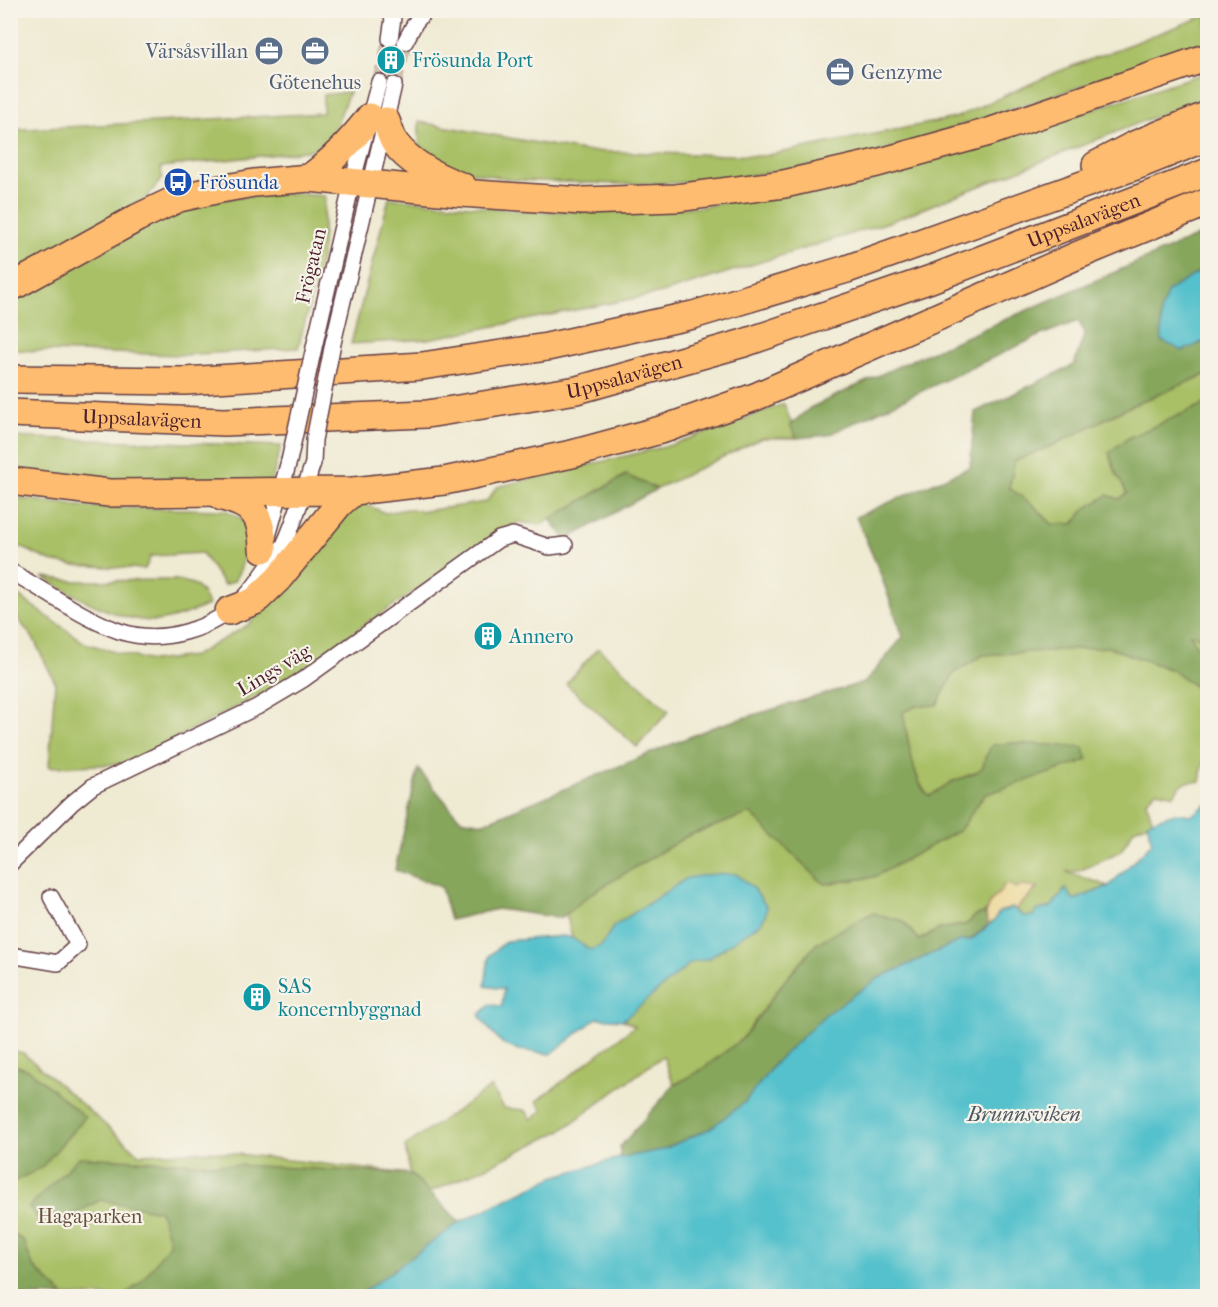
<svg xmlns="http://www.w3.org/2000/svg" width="1218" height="1307" viewBox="0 0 1218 1307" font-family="'IM FELL French Canon',serif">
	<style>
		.green { fill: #a9c066; stroke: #7a7048; stroke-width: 1.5 }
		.forest { fill: #86a65b; stroke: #686243; stroke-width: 1.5 }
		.sand { fill: #eeda9e; stroke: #9c7c64; stroke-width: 1.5 }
		.water { fill: #54c1cc; stroke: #4f707c; stroke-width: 1.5 }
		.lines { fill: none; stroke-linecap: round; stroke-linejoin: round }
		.minor-tunnel { stroke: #cec1b1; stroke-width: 15; stroke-dasharray: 15 8; stroke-linecap: butt }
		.minor-casing { stroke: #633d44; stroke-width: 18 }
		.motorway-casing { stroke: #633d44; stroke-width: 30 }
		.minor { stroke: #fff; stroke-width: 15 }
		.motorway { stroke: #fdbc70; stroke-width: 27 }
		.minor-bridge-casing { stroke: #633d44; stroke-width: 18; stroke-linecap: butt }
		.minor-bridge { stroke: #fff; stroke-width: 15 }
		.labels { text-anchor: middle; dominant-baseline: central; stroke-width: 4.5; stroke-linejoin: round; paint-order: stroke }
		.service-label { font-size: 20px; fill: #4e5e75; stroke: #f7f3e8; text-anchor: end }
		.culture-label { font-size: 20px; fill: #0d838f; stroke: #f7f3e8; text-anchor: start }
		.transit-label { font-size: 20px; fill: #164399; stroke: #f7f3e8; text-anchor: start }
		.street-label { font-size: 20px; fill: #4a1f2b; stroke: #f7f3e8 }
		.park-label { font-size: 20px; fill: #664f3d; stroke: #f7f3e8 }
		.water-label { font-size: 21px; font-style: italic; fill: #4e5863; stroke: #f7f3e8 }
	</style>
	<rect width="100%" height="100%" fill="#f7f3e8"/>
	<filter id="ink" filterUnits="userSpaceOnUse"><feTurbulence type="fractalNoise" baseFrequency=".0167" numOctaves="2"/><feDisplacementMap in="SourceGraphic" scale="12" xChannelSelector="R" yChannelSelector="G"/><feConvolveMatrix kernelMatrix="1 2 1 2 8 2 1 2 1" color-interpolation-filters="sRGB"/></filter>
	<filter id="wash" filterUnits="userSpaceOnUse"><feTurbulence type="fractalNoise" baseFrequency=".008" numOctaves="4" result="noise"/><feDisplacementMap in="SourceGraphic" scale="24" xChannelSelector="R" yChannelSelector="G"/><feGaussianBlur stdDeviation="1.35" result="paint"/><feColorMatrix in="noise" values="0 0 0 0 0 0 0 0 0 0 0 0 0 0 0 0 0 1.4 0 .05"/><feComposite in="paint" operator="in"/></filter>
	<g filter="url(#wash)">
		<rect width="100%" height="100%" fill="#efead2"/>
		<g class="green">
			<path d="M1207,15V45L868,156L710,182L617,184L514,180L461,170L439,162L419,146V122L583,151L763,156L955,118L1057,72Z"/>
			<path d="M1207,72V96L889,222L662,293L429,339L351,344L389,198L535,212L702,207L1032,129Z"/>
			<path d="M349,92L333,134L324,146L306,151L161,167L162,179L145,199L11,274L10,130L323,113V95Z"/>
			<path d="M289,193L325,196L321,260L298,348L181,355L11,350V299L158,220L212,200Z"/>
			<path d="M1207,374V403H1204L1115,471L1127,493L1119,499L1086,508L1073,524H1052L1033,505L1009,488L1015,461L1053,445L1133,405Z"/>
			<path d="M784,404L797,438H762L657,489L625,475L540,525L519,522L337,643L279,685L125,764L49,767L55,682L33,638L11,610L10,590L85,643L118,653L152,661L194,656L248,625L349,505L363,503L385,513L407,509L424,511L486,502L497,487L671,445Z"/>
			<path d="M10,437L33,438L281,446L271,483L92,482L11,471Z"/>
			<path d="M10,497L88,507L225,510L242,519L250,539L240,570L234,581L224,585L202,553L151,556L145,569L72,565L50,561L11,542Z"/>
			<path d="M43,577L75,581L177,580L193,584L202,592L208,605C192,612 168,622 150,621C113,619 74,595 43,577Z"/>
			<path d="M1189,633L1207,639V665Z"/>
			<path d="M1108,647L1172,670L1207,695V761L1203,763L1200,782C1187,780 1180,783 1174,795L1156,791L1146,802L1153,821L1134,829L1121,851L1079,871L1066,872L1109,886L1074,900L1065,889L1051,907L1036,911L1033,916H1023L1016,909L1037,889C1011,888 995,886 985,913L976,915L967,924L940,929L919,940L903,921L872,913L817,943L782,984L742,1039L701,1070L674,1085L663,1056L562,1130L493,1164L430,1192L358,1296H11L10,1050L23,1053L139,1154L211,1151L410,1174L405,1146L491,1087L504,1108L525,1110L532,1119L543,1110L537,1101L635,1026L623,1020L692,961L707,959L725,948L614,926L601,946L590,951L572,938L566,913L592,893L687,836L750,813L824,884L874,877L960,830L984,795L1015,783L985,758L984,767L975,773L951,782L930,796C913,786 907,731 902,711L917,706L937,705L954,673L983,655Z"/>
			<path d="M598,648L669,711L637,747L566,684Z"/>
		</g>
		<g class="forest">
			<path d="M1207,232V267L1169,291L1161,310L1162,342L1200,344L1207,340V374L1133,405L1053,445L1015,461L1009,488L1033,505L1052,524H1073L1086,508L1108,495L1119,499L1127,493L1115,471L1109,452L1130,437L1207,403V639L1190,634L1207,665V695L1172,670L1108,647L983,655L954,673L937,705L917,706L903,712C907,731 913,787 930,796L951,782L975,773L983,767L985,758L992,745L1014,743L1083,747L1088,760L984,795L960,830L874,877L824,884L750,813L687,836L592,893L561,918L497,909L450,920L441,887L395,870L418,769L460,819L483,823L713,727L865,682L903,637L879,570L856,517L970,467L975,412L1074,365L1085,332L1078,321L1041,335L828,435L797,438L790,425L810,408L903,364Z"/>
			<path d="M626,475L657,489L566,540L550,519Z"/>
			<path d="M872,913L903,921L919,940L940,929L967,924L976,915L985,913L988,925L970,940L960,941L879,978L776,1062L745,1103L709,1129L662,1150L620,1158V1147L674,1085L701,1070L742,1039L782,984L817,943Z"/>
			<path d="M11,1064L29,1070L85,1117L41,1168L11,1183Z"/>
			<path d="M79,1157L411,1174L460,1222L358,1296H124L142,1281L170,1243L160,1211L100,1200L68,1218L54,1221L37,1217L29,1207Z"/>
			<path d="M10,1233L23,1240L33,1266L64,1296H11Z"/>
		</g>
		<path class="sand" d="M1009,884L1015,888L1023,886L1037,888L1016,909L1012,908L999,912L995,920L988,925C983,907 989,903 1002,890V887Z"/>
		<g class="water">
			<path d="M1207,267V340L1183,351L1162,341L1161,310L1168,291Z"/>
			<path d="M1207,804V1296H358L460,1222L553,1177L619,1158L662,1150L709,1129L745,1102L776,1062L826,1014L879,978L960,941L971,940L995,920L999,912L1013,908L1023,916H1033L1036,911L1051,907L1066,889L1074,900L1109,886L1152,843L1147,822L1175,813L1192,815Z"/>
			<path d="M714,874H736L753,888L767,907L765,916L761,923L707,959L692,962L623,1020L597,1018L551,1054C508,1049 504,1052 479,1015L490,1005L502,1006L504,989L485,986L489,956L506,941L563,936L572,938L590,950L601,946L614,926L687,878Z"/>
		</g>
	</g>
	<g filter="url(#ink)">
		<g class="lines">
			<g class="minor-tunnel">
				<path d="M379,82L390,39"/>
				<path d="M394,85L405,42"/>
			</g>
			<g class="minor-casing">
				<g id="minor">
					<path d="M389,10L393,18L390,39"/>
					<path d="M405,42L415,23L426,10"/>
					<path d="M315,343L352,183L379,82"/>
					<path d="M333,343L394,85"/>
					<path d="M267,540L289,461"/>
					<path d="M10,571C46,591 80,617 119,631C163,646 214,629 245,597C253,589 259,580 265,571C271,563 279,554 284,545C296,519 304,490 313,463"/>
					<path d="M10,864L72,803L93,786L257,707L304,679L499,539L513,535L549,547L565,545"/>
					<path d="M10,955L58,963L78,945L51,897"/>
				</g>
			</g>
			<g class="motorway-casing">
				<g id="motorway">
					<path d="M386,121C389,128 391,137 395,143C411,165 439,178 463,187"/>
					<path d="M1096,165L1134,145L1208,115"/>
					<path d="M309,178C333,161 352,140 370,117"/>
					<path d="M10,288L137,218L179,198L215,190L254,183L309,178L460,193L583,201L676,198L784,184L877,163L989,132L1208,57"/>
					<path d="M10,379L185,381L422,366L547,347L693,315L847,269L1141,164L1208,137"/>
					<path id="s1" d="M10,413L224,422L427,414L577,390L744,343L931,279L1208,172"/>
					<path d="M10,481L109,493L354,491L444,481L572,454L664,429L755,397L1076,256L1208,202"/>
					<path d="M222,497C254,505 262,515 263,549"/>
					<path d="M229,611L255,601L278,579L339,504L354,491"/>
				</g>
			</g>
			<use href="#minor" class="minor"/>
			<use href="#motorway" class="motorway"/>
			<g class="minor-bridge-casing">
				<g id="minor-bridge">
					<path d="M289,461L315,343"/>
					<path d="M313,463L314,440L333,343"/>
				</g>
			</g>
			<use href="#minor-bridge" class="minor-bridge"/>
		</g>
	</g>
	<defs>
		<g id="office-disc" transform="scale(1.5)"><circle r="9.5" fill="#5c6f8a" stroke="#f7f3e8"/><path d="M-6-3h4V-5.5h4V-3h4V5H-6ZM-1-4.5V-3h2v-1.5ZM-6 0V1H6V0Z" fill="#fff"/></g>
		<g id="building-disc" transform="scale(1.5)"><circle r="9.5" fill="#0f9aa8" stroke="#f7f3e8"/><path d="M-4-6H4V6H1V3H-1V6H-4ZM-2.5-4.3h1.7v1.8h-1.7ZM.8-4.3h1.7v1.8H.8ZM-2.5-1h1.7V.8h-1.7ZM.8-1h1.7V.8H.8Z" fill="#fff"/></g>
		<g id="bus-disc" transform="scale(1.5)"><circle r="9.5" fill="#1a4fb4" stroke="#f7f3e8"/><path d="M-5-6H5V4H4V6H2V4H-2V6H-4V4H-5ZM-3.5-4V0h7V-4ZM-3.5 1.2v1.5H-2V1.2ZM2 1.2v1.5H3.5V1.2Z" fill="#fff"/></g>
	</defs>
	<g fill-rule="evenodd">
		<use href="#office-disc" x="269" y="51"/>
		<use href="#office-disc" x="315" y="51"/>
		<use href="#building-disc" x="391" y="60"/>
		<use href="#office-disc" x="840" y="72"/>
		<use href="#bus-disc" x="178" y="182"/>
		<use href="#building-disc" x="488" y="636"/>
		<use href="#building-disc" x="257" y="997"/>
	</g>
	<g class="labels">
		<g class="service-label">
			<text x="248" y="51">Värsåsvillan</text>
			<text x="861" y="72" text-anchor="start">Genzyme</text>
			<text x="315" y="82" text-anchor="middle">Götenehus</text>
		</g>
		<g class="culture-label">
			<text x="412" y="60">Frösunda Port</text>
			<text x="509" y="636">Annero</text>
			<text x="278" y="986">SAS<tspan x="278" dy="23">koncernbyggnad</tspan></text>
		</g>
		<g class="transit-label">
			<text x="199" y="182">Frösunda</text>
		</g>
		<g class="street-label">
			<text stroke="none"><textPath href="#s1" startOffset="1104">Uppsalavägen</textPath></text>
			<text transform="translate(311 266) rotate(-77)">Frögatan</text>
			<text stroke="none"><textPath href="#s1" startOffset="618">Uppsalavägen</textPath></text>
			<text stroke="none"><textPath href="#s1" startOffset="132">Uppsalavägen</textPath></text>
			<text transform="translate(274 670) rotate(-31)">Lings väg</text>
		</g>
		<g class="park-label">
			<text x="90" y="1216">Hagaparken</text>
		</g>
		<g class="water-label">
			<text x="1024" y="1114">Brunnsviken</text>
		</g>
	</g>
	<rect width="1218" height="1307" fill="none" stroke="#f7f3e8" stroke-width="36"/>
</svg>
